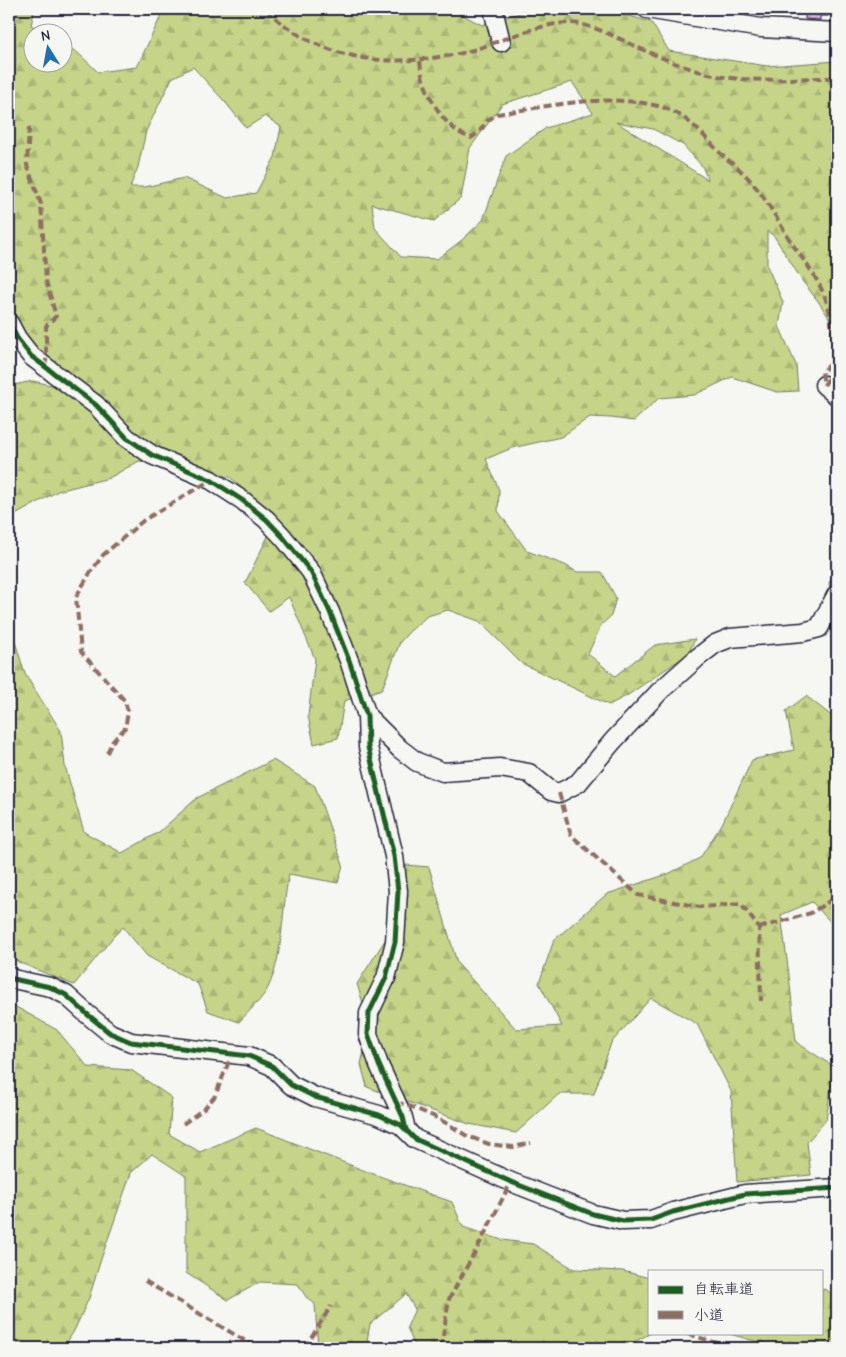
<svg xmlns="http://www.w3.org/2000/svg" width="846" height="1357" viewBox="0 0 846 1357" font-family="'Comic Neue','Klee One',sans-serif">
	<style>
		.forest { fill: url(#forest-firs); stroke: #747b62; fill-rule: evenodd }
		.building { fill: url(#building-hatch); stroke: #22223b }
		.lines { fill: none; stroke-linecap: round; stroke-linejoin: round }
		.minor-casing { stroke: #22223b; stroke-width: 21 }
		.minor { stroke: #f6f6f2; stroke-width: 18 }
		.quiet { stroke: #8d6e63; stroke-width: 4; stroke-dasharray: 8 4; stroke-linecap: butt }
		.cycleway-casing { stroke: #f6f6f2; stroke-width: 8 }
		.cycleway { stroke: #1b5e20; stroke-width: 5 }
	</style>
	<defs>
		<pattern id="forest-firs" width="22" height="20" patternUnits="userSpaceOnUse" patternTransform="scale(1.25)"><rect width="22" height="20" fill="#c5d488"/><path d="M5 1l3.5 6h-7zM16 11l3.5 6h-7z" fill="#a9b676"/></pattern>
		<pattern id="building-hatch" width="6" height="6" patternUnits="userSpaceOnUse" patternTransform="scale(1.25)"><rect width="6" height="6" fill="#dbb3da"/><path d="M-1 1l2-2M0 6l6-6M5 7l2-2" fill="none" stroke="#bc9abc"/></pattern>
	</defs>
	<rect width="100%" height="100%" fill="#f6f6f2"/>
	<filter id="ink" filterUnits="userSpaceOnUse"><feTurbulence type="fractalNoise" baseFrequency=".02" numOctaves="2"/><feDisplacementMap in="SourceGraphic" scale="10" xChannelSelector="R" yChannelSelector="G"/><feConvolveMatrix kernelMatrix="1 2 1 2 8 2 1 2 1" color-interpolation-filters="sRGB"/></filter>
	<g filter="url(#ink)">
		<g class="forest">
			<path d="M9,9H35L31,25L43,32H32V62H62L63,44L78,53L98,72L137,67L160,18L165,9H458L459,13L482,25L532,9H604L651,22L669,51L767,66L837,61V330L818,301L803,282L774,236L767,231V266L783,302L779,326L796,365L798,391L777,392L732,377L694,395L659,398L634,421L611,418L590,417L561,437L512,448L486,459L499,490L498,511L527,551L565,565L577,572H602L616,598L611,616L601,625L588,654L615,676L655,645L695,639L688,654L628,695L609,705L521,663L479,621L448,610L427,616L410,631L400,642L382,689L344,701L338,738L314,744L308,716L315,659L289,597L269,611L245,583L276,520L230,477L139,461L109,478L58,491L10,518L9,523V386L33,381L55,386L64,372L22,339L9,308ZM193,67L226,103L246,128L265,116L281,127L275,157L256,193L227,198L184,178L145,187H130L138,167L146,131L172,78ZM572,82L593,113L546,128L506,156L483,220L462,240L437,259L401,257L375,228L372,204L434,221L461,198L470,148L502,104ZM616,122L653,129L683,145L702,166L708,180Z"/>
			<path d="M837,568V662L829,583Z"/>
			<path d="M9,622L25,674L61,731L65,766L84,832L122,853L159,832L197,798L273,760L315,786L343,865L338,883L289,874C281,911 284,962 265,993C258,1003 247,1013 239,1022L208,1011L198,984L147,956L123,927L113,937L74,985L18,962L9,953Z"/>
			<path d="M806,696L837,720V929L812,902L781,915L789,975L796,1042L834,1067L826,1120L807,1142L811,1175L737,1182L731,1091L697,1024L651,998L611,1043L594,1094H559L516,1133L469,1124L367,1087L361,1064L370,1025L357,984L387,937L406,865L429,867L457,963L516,1029L562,1026L539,983L554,940L607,894L668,874L700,858L722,824L752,760L794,750L786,711Z"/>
			<path d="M9,1003L57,1030L88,1067L131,1070L172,1098L169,1134L200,1152L256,1128L368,1172L452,1202L463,1227L502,1240L533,1244L574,1269L623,1271L649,1278L651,1333L623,1348H418L413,1342L407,1327L415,1309L406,1294L370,1324L367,1341L378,1348H318L315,1304L306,1297L298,1284L260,1282L228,1300L186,1273V1176L152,1154L131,1173L101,1259L89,1298L74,1331L63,1348H9Z"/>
			<path d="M822,1289L827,1290L837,1300V1348H780L726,1333H822Z"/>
		</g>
		<g class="building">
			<path d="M728,9H749L748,12Z"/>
			<path d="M805,9H828V16H820V20L805,19Z"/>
		</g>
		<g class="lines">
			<g class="minor-casing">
				<g id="minor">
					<path d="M493,9L501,42"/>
					<path d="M647,9L761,28L837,32"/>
					<path d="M9,323L17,338L31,356L96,405L127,438L152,455L211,480L242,500L266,519L283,537L311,572L330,612L350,663L367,716L368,747L394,856L398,891L395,942L386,978L369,1013L368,1034L379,1065L403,1117L406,1130"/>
					<path d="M824,385L837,396"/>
					<path d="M367,716L400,749L417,762L443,772L500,768L529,773L551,791L559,793L578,783L613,741L660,691L697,658L715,644L730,638L803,632L819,628L837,594"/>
					<path d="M9,976L13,979L50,987L66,995L87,1014L110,1033L131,1042L249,1056L272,1066L291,1085L315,1097L379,1115L401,1125L415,1139L511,1182L593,1214L623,1221L651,1220L673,1212L745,1194L837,1188"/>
				</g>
			</g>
			<use href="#minor" class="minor"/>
			<g class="quiet">
				<path d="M266,9C314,57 379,68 444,56C454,55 464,53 473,50C503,41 541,22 571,23C591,24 620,39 639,48C662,58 687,69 713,75C753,84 796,77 837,78"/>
				<path d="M420,61C421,69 422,79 426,87C434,108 449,131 471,138L479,132L487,121L497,114C550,106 605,93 658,106C685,112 703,135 721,154C727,160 735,164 741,171C763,191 777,220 793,245C805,262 819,280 826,300C833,320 832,339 835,360L822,372L824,385"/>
				<path d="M29,127L27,165L41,204L46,281L56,316L46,326V367"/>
				<path d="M824,385L837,367"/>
				<path d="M107,753L112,742L125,728L128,712L125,701L81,652L76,597L90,573L103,555L144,520L211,480"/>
				<path d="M559,793L571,835L638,895L700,907L741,904L759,928L761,1001"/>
				<path d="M759,928L811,913L837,896"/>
				<path d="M396,1102L412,1107L433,1116L448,1124L467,1136L489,1144L513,1147L531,1143"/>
				<path d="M183,1124L205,1108L215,1096L232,1054"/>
				<path d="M145,1281L257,1348"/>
				<path d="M688,1334L733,1348"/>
				<path d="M305,1348L331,1306"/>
				<path d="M441,1348L449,1299L481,1241L511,1182"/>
			</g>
			<g class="cycleway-casing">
				<g id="cycleway">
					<path d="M9,323L17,338L31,356L96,405L127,438L152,455L211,480L242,500L266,519L283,537L311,572L330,612L350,663L367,716L368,747L394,856L398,891L395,942L386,978L369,1013L368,1034L379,1065L403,1117L406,1130"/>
					<path d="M9,976L13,979L50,987L66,995L87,1014L110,1033L131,1042L249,1056L272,1066L291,1085L315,1097L379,1115L401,1125L415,1139L511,1182L593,1214L623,1221L651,1220L673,1212L745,1194L837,1188"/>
				</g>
			</g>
			<use href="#cycleway" class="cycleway"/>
		</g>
	</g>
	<rect width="846" height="1357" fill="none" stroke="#f6f6f2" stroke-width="30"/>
	<rect x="15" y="15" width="816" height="1327" fill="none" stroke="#22223b" stroke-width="2" filter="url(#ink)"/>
	<rect x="648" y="1270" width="175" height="65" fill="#f6f6f2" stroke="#a1a1a9"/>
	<rect x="658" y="1286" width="25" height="8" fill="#1b5e20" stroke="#a1a1a9"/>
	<text x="694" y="1294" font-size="15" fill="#22223b">自転車道</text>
	<rect x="658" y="1311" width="25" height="8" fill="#8d6e63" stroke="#a1a1a9"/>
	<text x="694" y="1320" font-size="15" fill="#22223b">小道</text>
	<g transform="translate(48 48) rotate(349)"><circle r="24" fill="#f6f6f2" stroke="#a1a1a9"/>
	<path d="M0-4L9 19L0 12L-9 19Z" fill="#1f6fb2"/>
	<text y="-8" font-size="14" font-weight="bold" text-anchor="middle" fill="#22223b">N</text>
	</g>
</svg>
